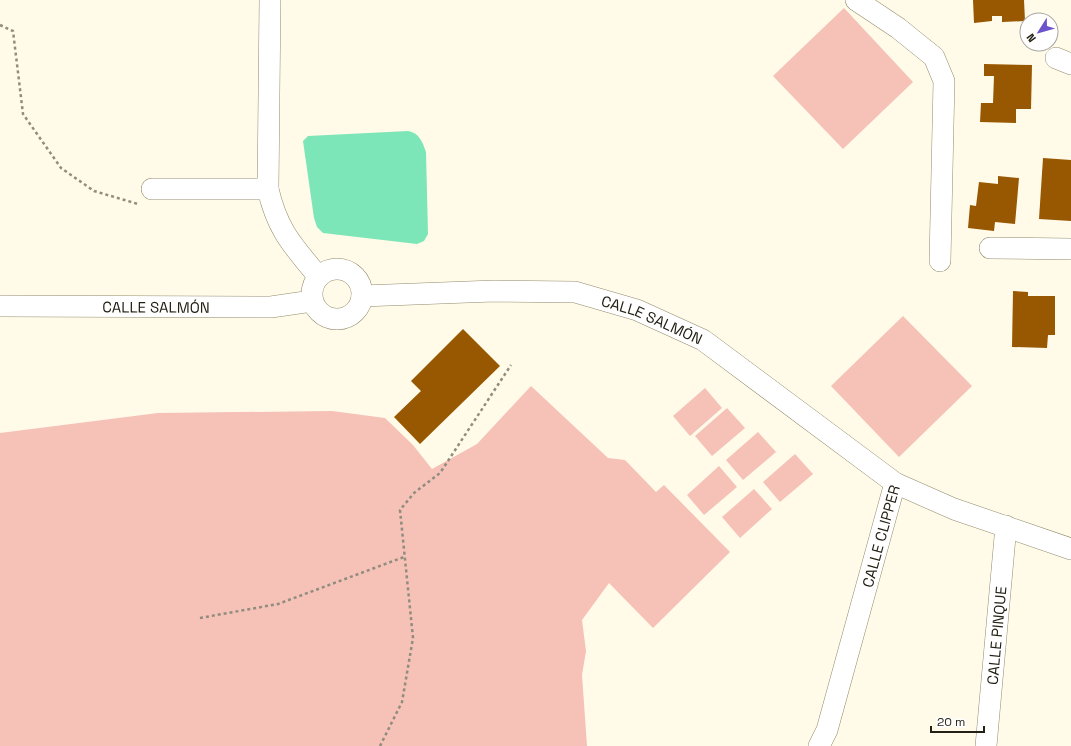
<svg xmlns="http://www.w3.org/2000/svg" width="1071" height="746" viewBox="0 0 1071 746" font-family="'Space Grotesk',sans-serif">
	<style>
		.green { fill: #f6c1b7 }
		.water { fill: #7ce6b9 }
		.building { fill: #985801 }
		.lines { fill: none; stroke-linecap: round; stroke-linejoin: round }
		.minor-casing { stroke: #918b6e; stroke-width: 22 }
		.path { stroke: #908d7e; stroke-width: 2.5; stroke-dasharray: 3 3; stroke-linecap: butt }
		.minor { stroke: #fff; stroke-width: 21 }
		.labels { text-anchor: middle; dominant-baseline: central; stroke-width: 4; stroke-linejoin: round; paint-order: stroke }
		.street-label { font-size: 15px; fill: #232115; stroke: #fff }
	</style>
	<rect width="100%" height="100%" fill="#fffbe8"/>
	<g class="green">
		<path d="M844,8L913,82L843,149L773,76Z"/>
		<path d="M903,316L972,386L899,457L831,386Z"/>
		<path d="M531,386L608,458L625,460L656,492L664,485L730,552L653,628L609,583L582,620L586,651L582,675L587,746H0V433L158,413L332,411L385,418L413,445L432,469L477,444Z"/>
		<path d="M705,388L722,408L690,436L673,416Z"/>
		<path d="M727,408L745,428L712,456L695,436Z"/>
		<path d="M758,432L776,452L743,480L726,460Z"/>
		<path d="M795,454L813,474L780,502L763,482Z"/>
		<path d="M719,466L737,487L704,515L687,495Z"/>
		<path d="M754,489L772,509L740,538L722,517Z"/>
	</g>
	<path class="water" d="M408,131C419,133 422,141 426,152L428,234L424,241L417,244L323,233L317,227L314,218L303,141L308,136Z"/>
	<g class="building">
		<path d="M973,0H1024L1025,21L1002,22V16H992V21L974,23Z"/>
		<path d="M984,64L1032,65L1031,109H1016V123L980,122L981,103H993L994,76H984Z"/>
		<path d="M1043,158L1071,160V221L1039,219Z"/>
		<path d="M998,176L1019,178L1015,224L995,222L994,231L968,228L970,205L976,206L979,182L998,184Z"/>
		<path d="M1013,291L1028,292V296H1055V335H1048L1047,348L1012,347Z"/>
		<path d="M463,329L500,366L420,444L394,417L421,391L411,381Z"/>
	</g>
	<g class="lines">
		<g class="minor-casing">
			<g id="minor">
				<path d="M270,0L268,189C277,229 292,245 318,276"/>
				<path d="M856,0L898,28L934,57L944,81L940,261"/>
				<path d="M1056,58L1071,64"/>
				<path d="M152,189H268"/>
				<path d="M990,248L1071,249"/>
				<circle cx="337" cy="294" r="25"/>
				<path id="s1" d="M362,296L494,291L575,292L637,310L703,340L895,483L954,509L1071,549"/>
				<path id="s2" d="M0,306L271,307L312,301"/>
				<path id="s3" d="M819,746L827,730L895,483"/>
				<path id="s4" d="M986,746L1006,526"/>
			</g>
		</g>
		<g class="path">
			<path d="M0,25L13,31L23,114L61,168L94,191L138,204"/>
			<path d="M200,618L278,604L404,557"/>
			<path d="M380,746L402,702L413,638L400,510L414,493L440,473L511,365"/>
		</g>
		<use href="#minor" class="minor"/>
	</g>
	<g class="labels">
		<g class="street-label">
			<text stroke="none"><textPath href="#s2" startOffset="156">CALLE SALMÓN</textPath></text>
			<text stroke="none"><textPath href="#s1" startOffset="295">CALLE SALMÓN</textPath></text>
			<text stroke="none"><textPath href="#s3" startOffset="219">CALLE CLIPPER</textPath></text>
			<text stroke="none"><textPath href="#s4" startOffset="111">CALLE PINQUE</textPath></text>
		</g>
	</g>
	<g transform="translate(1039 32) rotate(233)"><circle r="19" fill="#ffffff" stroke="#a7a6a1"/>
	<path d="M0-3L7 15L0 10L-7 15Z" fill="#6c52cb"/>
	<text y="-6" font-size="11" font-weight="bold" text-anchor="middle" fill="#232115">N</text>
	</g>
	<path d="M931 726v6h53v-6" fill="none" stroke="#232115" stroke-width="2"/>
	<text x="937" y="726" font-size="12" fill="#232115" stroke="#ffffff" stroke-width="3" paint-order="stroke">20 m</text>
</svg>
